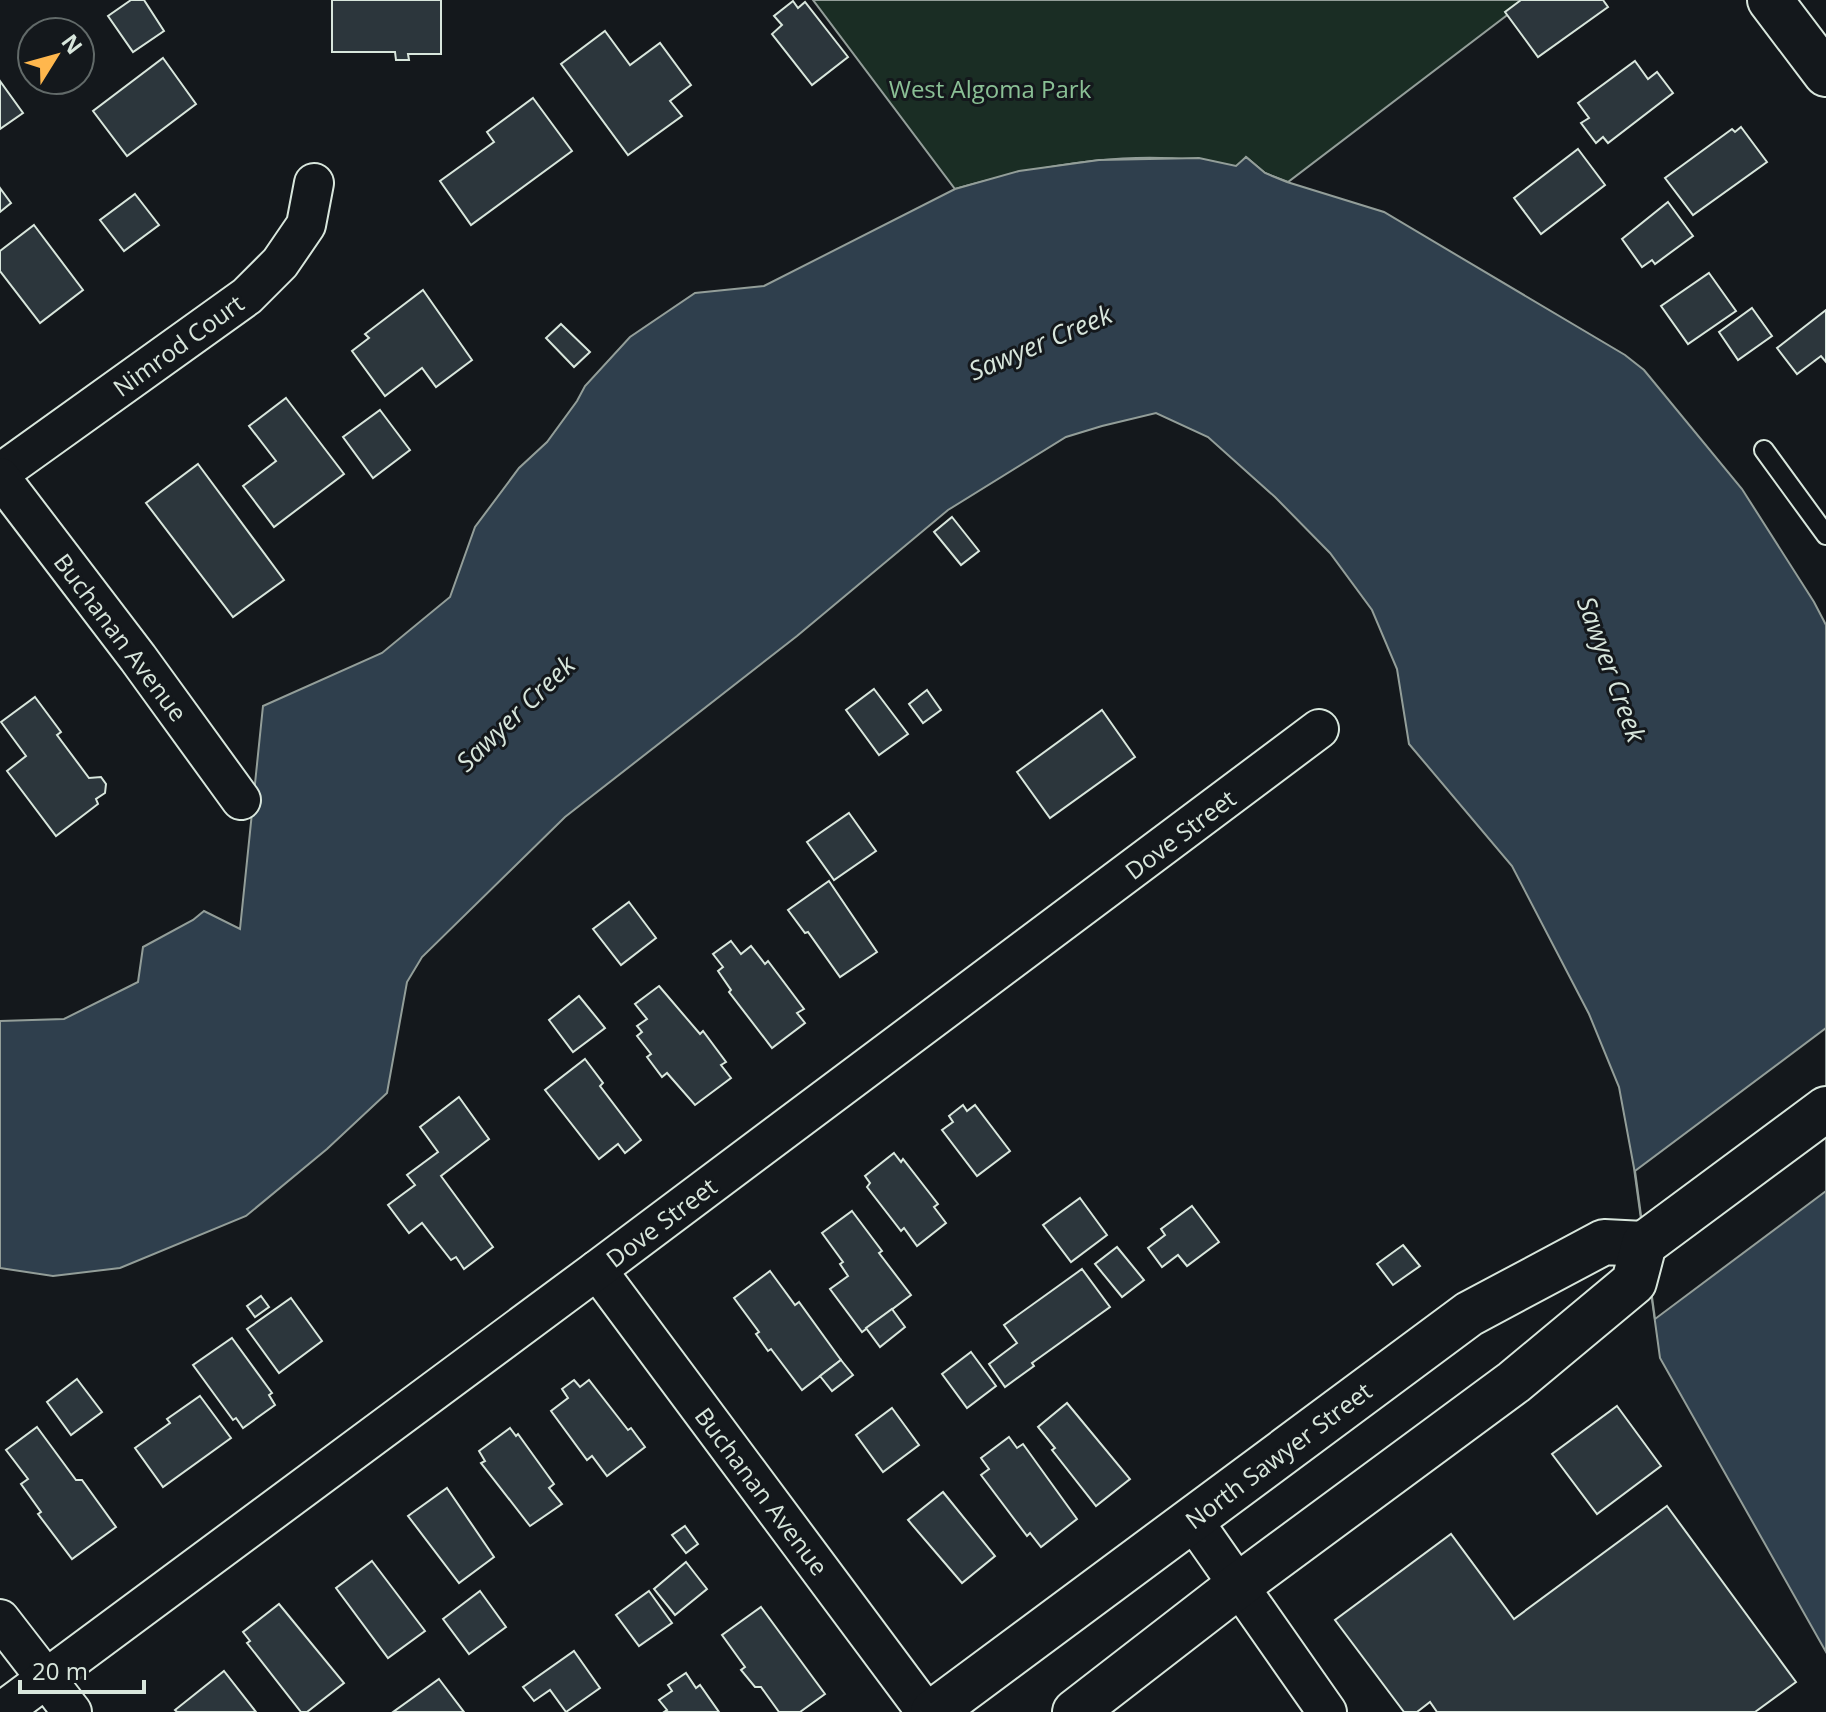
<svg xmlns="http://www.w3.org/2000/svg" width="1826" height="1712" viewBox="0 0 1826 1712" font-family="'Open Sans',sans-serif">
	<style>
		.green { fill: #1a2d24; stroke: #939e99; stroke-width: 2 }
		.water { fill: #2f3f4d; stroke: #939e99; stroke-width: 2 }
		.pier { fill: #14181c; stroke: #939e99; stroke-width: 2 }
		.building { fill: #2c363c; stroke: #d8e6dc; stroke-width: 2 }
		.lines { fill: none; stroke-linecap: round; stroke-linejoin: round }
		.lane-casing { stroke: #d8e6dc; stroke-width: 22 }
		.street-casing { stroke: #d8e6dc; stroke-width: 42 }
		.secondary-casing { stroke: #d8e6dc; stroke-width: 48 }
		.primary-casing { stroke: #d8e6dc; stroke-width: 48 }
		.lane { stroke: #14181c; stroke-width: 18 }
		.street { stroke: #14181c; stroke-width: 38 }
		.secondary { stroke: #14181c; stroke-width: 44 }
		.primary { stroke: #14181c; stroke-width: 44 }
		.labels { text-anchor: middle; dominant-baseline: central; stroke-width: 6; stroke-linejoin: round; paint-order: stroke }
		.park-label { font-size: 24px; fill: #8ac095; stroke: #14181c }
		.street-label { font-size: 24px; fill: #d8e6dc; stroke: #14181c }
		.water-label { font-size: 26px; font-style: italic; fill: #d8e6dc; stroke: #14181c }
	</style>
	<rect width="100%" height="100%" fill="#14181c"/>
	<path class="green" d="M813,0H1527L1288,182L1265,173L1246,157L1237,167C1144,146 1045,164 955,189Z"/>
	<path class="water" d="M1246,157L1265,173L1287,182L1384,212L1625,355L1644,370L1742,489L1814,602L1826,625V1652L1660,1358L1634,1168L1619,1087L1589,1014L1512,866L1409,744L1397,669L1372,610L1330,553L1275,497L1208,437L1156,413L1102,426L1066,437L948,510L797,636L565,817L422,957L407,982L387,1093L327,1149L246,1216L120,1268L53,1276L0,1268V1021L64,1019L138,982L143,947L193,920L204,911L240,929L263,706L382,653L450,597L475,527L519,468L547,442L577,401L585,386L630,337L695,293L764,286L955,189L1019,171L1099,160L1199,158L1236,166Z"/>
	<path class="pier" d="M1826,1028V1191L1655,1319L1635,1171Z"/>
	<g class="building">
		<path d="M131,0H144L164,31L133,52L108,16Z"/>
		<path d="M332,0H441V54H408L409,60H396L395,52H332Z"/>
		<path d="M1521,0H1603L1608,7L1538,57L1505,12Z"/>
		<path d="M793,1L798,8L805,2L848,57L812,85L772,34L782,25L774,16Z"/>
		<path d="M605,31L630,65L660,43L691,85L670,101L682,116L628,155L561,64Z"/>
		<path d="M163,58L196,104L127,156L93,111Z"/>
		<path d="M1635,61L1648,79L1657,72L1673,93L1608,143L1603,137L1596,143L1581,123L1589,118L1578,103Z"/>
		<path d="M0,81L23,113L0,129Z"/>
		<path d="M533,98L572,151L471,225L440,181L494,142L487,132Z"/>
		<path d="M1741,127L1767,162L1693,215L1665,178L1732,129L1735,132Z"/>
		<path d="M1578,149L1605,185L1541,234L1514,198Z"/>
		<path d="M0,188L11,203L0,212Z"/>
		<path d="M135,194L159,225L124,251L100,220Z"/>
		<path d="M1668,202L1693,236L1655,264L1652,260L1642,267L1622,239Z"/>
		<path d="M34,225L83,290L40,323L0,271V251Z"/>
		<path d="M1709,273L1736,311L1688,344L1661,306Z"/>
		<path d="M423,290L472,360L436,387L422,368L385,396L352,351L369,338L365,334Z"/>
		<path d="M1752,308L1772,336L1738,360L1719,332Z"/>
		<path d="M1826,310V362L1821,356L1797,374L1777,348Z"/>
		<path d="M561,324L590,352L574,367L546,338Z"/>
		<path d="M286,398L344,474L274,527L243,486L276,461L249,426Z"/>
		<path d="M380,410L410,450L373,478L343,437Z"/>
		<path d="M198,464L284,580L233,617L146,503Z"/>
		<path d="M952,517L979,551L961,565L934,532Z"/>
		<path d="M874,689L908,734L879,755L846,710Z"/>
		<path d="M927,690L941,710L923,723L909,704Z"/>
		<path d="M35,697L61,732L57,735L89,778L101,777L106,784L105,793L96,799L98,804L56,836L7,771L26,756L1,722Z"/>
		<path d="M1102,710L1135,757L1050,818L1017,772Z"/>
		<path d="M849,813L876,851L834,880L807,842Z"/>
		<path d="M829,881L877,952L840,977L808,932L805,933L788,910Z"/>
		<path d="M629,902L656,938L621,965L593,929Z"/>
		<path d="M731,941L741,954L751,946L765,964L768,961L804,1009L797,1013L805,1023L772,1048L729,992L731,990L718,971L723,967L713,954Z"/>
		<path d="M659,986L700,1034L703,1031L726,1062L721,1065L731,1078L695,1105L667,1073L662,1077L647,1057L651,1054L637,1036L642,1032L637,1026L647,1019L635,1004Z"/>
		<path d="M579,996L605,1028L573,1052L549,1020Z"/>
		<path d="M585,1059L603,1083L600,1086L641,1140L625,1153L618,1144L599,1159L545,1090Z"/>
		<path d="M459,1097L489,1139L441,1176L493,1247L464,1269L456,1257L451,1260L422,1223L409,1233L388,1205L415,1185L407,1175L438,1152L420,1127Z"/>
		<path d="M963,1105L967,1111L975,1105L1010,1151L977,1176L942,1130L953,1122L949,1116Z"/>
		<path d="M894,1153L901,1162L903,1159L938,1204L934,1207L946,1223L917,1246L904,1228L901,1231L867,1187L870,1183L865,1176Z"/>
		<path d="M1080,1198L1107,1235L1071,1262L1043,1225Z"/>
		<path d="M1192,1206L1219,1242L1187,1266L1178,1255L1162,1267L1148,1248L1165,1235L1161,1229Z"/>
		<path d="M852,1211L882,1251L879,1253L911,1295L862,1332L830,1289L848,1276L840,1264L843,1262L822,1233Z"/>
		<path d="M1403,1245L1420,1266L1393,1285L1377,1264Z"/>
		<path d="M1117,1247L1144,1280L1122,1297L1095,1264Z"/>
		<path d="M1082,1269L1110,1307L1032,1363L1034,1366L1005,1387L989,1364L1017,1343L1004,1325Z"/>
		<path d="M770,1271L795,1305L799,1302L841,1360L802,1390L771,1349L768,1351L756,1334L759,1332L734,1298Z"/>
		<path d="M261,1296L269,1307L255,1317L247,1306Z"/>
		<path d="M291,1298L322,1341L279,1373L247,1329Z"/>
		<path d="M892,1309L905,1327L880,1347L866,1328Z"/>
		<path d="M232,1338L272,1393L269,1395L275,1405L243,1428L236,1418L233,1420L193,1365Z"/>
		<path d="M971,1352L996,1386L967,1408L942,1374Z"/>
		<path d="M841,1360L853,1375L832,1391L820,1376Z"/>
		<path d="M77,1379L102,1412L71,1435L47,1402Z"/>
		<path d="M574,1380L580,1387L589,1380L628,1430L631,1428L645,1447L607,1476L592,1456L587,1460L551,1411L568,1398L562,1389Z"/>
		<path d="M200,1396L231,1438L163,1487L135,1448L170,1423L167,1419Z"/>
		<path d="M1067,1403L1130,1479L1096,1506L1052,1450L1055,1448L1038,1427Z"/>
		<path d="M1617,1406L1661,1466L1597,1514L1552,1454Z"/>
		<path d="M892,1408L919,1445L883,1472L856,1435Z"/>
		<path d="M37,1427L76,1480H82L116,1527L72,1559L38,1514L41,1512L21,1484L28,1479L6,1450Z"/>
		<path d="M510,1428L516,1436L518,1434L554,1484L549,1488L562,1504L530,1526L481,1463L485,1461L479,1451Z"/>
		<path d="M1009,1437L1017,1448L1023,1444L1077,1519L1041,1547L1030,1533L1027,1536L981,1475L989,1469L981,1458Z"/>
		<path d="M447,1488L494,1557L459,1583L408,1516Z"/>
		<path d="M943,1492L995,1556L962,1583L908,1520Z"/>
		<path d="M1667,1506L1796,1682L1755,1712H1437L1430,1702L1417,1712H1404L1335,1620L1451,1534L1514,1619Z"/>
		<path d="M685,1526L698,1544L686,1553L672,1535Z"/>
		<path d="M372,1561L425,1631L388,1658L336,1588Z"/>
		<path d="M686,1562L707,1589L675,1615L654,1589Z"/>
		<path d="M480,1591L506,1627L469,1654L443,1619Z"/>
		<path d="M649,1591L672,1623L639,1646L616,1615Z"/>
		<path d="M279,1604L344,1683L307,1712H301L247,1643L250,1641L243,1632Z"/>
		<path d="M761,1607L825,1694L800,1712H779L761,1687H755L741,1670L745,1667L722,1635Z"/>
		<path d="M574,1651L600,1688L566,1712L550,1690L534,1701L523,1687Z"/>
		<path d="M224,1671L256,1712H177L175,1710Z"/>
		<path d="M686,1673L696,1688L700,1685L719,1712H664L667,1710L659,1700L672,1691L668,1685Z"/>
		<path d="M439,1679L464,1712H393Z"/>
	</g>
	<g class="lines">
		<g class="lane-casing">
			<path id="lane" d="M1764,450L1826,535"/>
		</g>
		<g class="street-casing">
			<g id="street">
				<path d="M0,473L247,296L280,263L306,225L314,183"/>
				<path d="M0,477L138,658L241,800"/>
				<path d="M597,1270L926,1712"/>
				<path d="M1192,1519L1327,1712"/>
				<path d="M0,1619L72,1712"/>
				<path d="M1,1712L597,1270L1319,729"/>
			</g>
		</g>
		<g class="secondary-casing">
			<g id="secondary">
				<path d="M933,1712L1469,1314L1604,1242L1644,1244"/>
				<path d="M1075,1712L1239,1585L1514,1382L1634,1282L1644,1244L1826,1109"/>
			</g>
		</g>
		<g class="primary-casing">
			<path id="primary" d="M1770,0L1826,74"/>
		</g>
		<use href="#lane" class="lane"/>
		<use href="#street" class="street"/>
		<use href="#secondary" class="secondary"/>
		<use href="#primary" class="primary"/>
	</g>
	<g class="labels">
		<g class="park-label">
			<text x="990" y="88">West Algoma Park</text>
		</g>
		<g class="street-label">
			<text transform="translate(178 345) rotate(-36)">Nimrod Court</text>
			<text transform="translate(121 637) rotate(53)">Buchanan Avenue</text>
			<text transform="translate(1180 834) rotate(-37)">Dove Street</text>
			<text transform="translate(661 1222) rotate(-37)">Dove Street</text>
			<text transform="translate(1278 1455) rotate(-37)">North Sawyer Street</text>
			<text transform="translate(762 1491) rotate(53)">Buchanan Avenue</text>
		</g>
		<g class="water-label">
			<text transform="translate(1040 342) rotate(-23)">Sawyer Creek</text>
			<text transform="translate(1612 669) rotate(70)">Sawyer Creek</text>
			<text transform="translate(515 713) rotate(-44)">Sawyer Creek</text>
		</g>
	</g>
	<g transform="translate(56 56) rotate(53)"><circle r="38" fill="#14181c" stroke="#626a69" stroke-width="2"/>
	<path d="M0-6L14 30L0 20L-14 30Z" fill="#ffb74d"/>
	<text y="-12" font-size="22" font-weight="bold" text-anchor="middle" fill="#d8e6dc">N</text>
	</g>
	<path d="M20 1680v12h124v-12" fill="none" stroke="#d8e6dc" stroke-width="4"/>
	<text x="32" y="1680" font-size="24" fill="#d8e6dc" stroke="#14181c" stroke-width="6" paint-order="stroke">20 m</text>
</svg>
